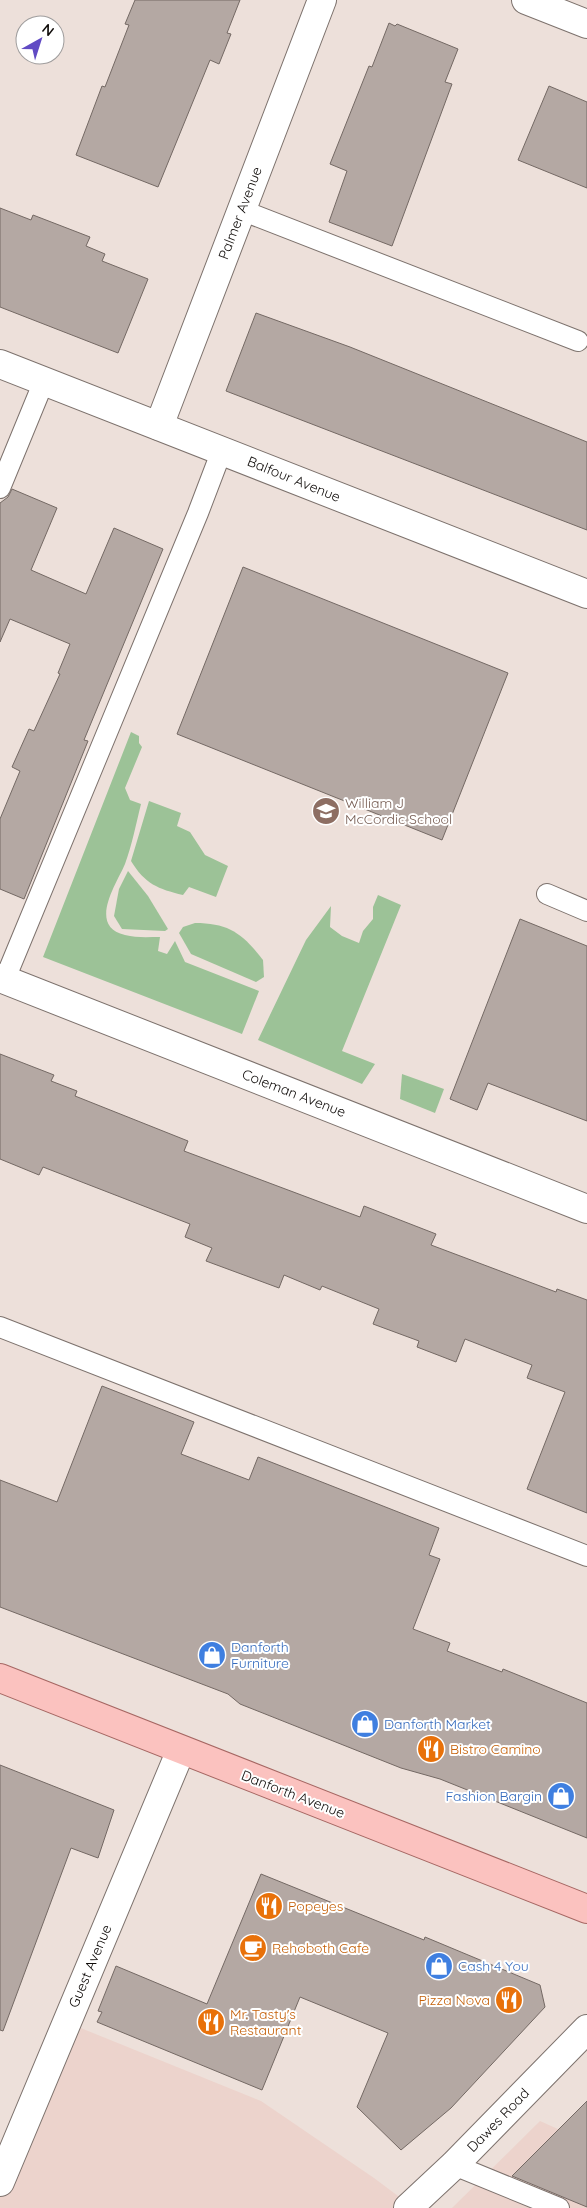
<svg xmlns="http://www.w3.org/2000/svg" width="587" height="2208" viewBox="0 0 587 2208" font-family="Quicksand,sans-serif">
	<style>
		.industrial { fill: #ecd3cc }
		.green { fill: #9cc297 }
		.building { fill: #b4a8a3; stroke: #746964 }
		.lines { fill: none; stroke-linecap: round; stroke-linejoin: round }
		.lane-casing { stroke: #7d726d; stroke-width: 22 }
		.street-casing { stroke: #7d726d; stroke-width: 30 }
		.primary-casing { stroke: #a66763; stroke-width: 30 }
		.lane { stroke: #fff; stroke-width: 20 }
		.street { stroke: #fff; stroke-width: 28 }
		.primary { stroke: #fbc2bf; stroke-width: 28 }
		.labels { text-anchor: middle; dominant-baseline: central; stroke-width: 4; stroke-linejoin: round; paint-order: stroke }
		.street-label { font-size: 14px; fill: #0f0b09; stroke: #fff }
		.education-label { font-size: 14px; fill: #785e54; stroke: #fff; text-anchor: start }
		.shop-label { font-size: 14px; fill: #366cbe; stroke: #fff; text-anchor: start }
		.food-label { font-size: 14px; fill: #c56008; stroke: #fff; text-anchor: start }
	</style>
	<rect width="100%" height="100%" fill="#ede0da"/>
	<g class="industrial">
		<path d="M56,2018L261,2101L374,2178L414,2208H0V2155Z"/>
		<path d="M540,2121L587,2142V2208H452Z"/>
	</g>
	<g class="green">
		<path d="M131,732L139,736V743L142,747L125,788L130,800L141,804C136,824 132,845 125,864C117,883 87,926 125,935C136,938 148,937 160,937L158,951L167,954L175,941L185,962L259,991L242,1034L43,957Z"/>
		<path d="M149,801L181,813L177,826L190,832L205,855L228,866L216,897L189,887L183,895C158,889 145,884 131,861Z"/>
		<path d="M128,871L148,896L168,929L165,931L122,929L114,916L119,889Z"/>
		<path d="M378,895L401,905L342,1051L375,1064L362,1084L258,1040L306,940L331,906L330,927L342,936L359,943L363,931L373,919V907Z"/>
		<path d="M195,923C229,923 243,934 263,960L264,977L256,982L191,954L179,933L183,927Z"/>
		<path d="M402,1074L444,1089L435,1113L400,1099Z"/>
	</g>
	<g class="building">
		<path d="M135,0H240L227,33L231,34L219,64L210,60L158,187L76,155L102,86L105,87L129,25L125,24Z"/>
		<path d="M389,23L395,26L397,24L458,49L445,82L452,84L392,246L329,222L347,171L330,164L369,66L372,67Z"/>
		<path d="M549,86L587,102V188L518,160Z"/>
		<path d="M0,208L31,220L33,215L90,237L86,246L105,254L102,261L148,279L118,353L0,307Z"/>
		<path d="M256,313L350,347L587,442V530L226,391Z"/>
		<path d="M12,489L57,508L31,570L86,594L114,528L163,549L84,740L88,741L24,899L0,889V819L20,771L12,767L29,729L34,731L60,674L58,673L70,644L10,619L0,642V503L8,497Z"/>
		<path d="M243,567L508,673L442,840L177,734Z"/>
		<path d="M520,919L587,946V1121L488,1083L477,1110L450,1099Z"/>
		<path d="M0,1054L54,1075L51,1081L77,1091L75,1096L188,1141L184,1151L360,1217L364,1206L436,1234L431,1245L556,1292L557,1289L587,1300V1513L527,1489L565,1392L527,1378L532,1365L465,1339L456,1362L417,1347L419,1341L373,1324L379,1309L322,1286L320,1290L284,1275L279,1288L206,1261L212,1248L185,1237L190,1224L43,1167L39,1175L0,1159Z"/>
		<path d="M102,1386L194,1422L181,1454L249,1480L258,1457L439,1528L429,1555L440,1559L413,1629L450,1643L447,1651L502,1672L503,1669L587,1703V1838L440,1779L401,1768L240,1704L228,1694L0,1607V1480L57,1502Z"/>
		<path d="M0,1765L114,1810L98,1858L71,1848L3,2031L0,2030Z"/>
		<path d="M261,1874L424,1940L425,1937L540,1985L545,2007L451,2108L401,2150L357,2107L388,2033L300,1997L262,2090L97,2022L102,2012L98,2011L116,1966L207,2004Z"/>
		<path d="M587,2101V2207L512,2176Z"/>
	</g>
	<g class="lines">
		<g class="lane-casing">
			<g id="lane">
				<path d="M241,210L578,341"/>
				<path d="M0,488L44,381"/>
				<path d="M547,894L587,911"/>
				<path d="M5,979L198,513L222,450"/>
				<path d="M0,1327L587,1556"/>
				<path d="M454,2165L559,2208"/>
			</g>
		</g>
		<g class="street-casing">
			<g id="street">
				<path d="M526,0L587,24"/>
				<path d="M0,364L587,594"/>
				<path d="M159,426L322,0"/>
				<path d="M0,978L587,1209"/>
				<path d="M0,2182L181,1750"/>
				<path d="M408,2208L454,2165L587,2029"/>
			</g>
		</g>
		<g class="primary-casing">
			<path id="primary" d="M0,1678L587,1909"/>
		</g>
		<use href="#lane" class="lane"/>
		<use href="#street" class="street"/>
		<use href="#primary" class="primary"/>
	</g>
	<defs>
		<g id="school-disc" transform="scale(1.4375)"><circle r="9.5" fill="#8d6e63" stroke="#fff"/><path d="M0-5L7-2L0 1L-7-2ZM-4 1L0 2.5L4 1V4Q0 6-4 4Z" fill="#fff"/></g>
		<g id="shop-disc" transform="scale(1.4375)"><circle r="9.5" fill="#3f7fe0" stroke="#fff"/><path d="M-5-2.5h2.3a2.7 3.5 0 0 1 5.4 0H5L5.5 6h-11ZM-1.5-2.5h3a1.5 2.3 0 0 0-3 0Z" fill="#fff"/></g>
		<g id="restaurant-disc" transform="scale(1.4375)"><circle r="9.5" fill="#e8710a" stroke="#fff"/><path d="M-5-6h1v4h1v-4h1v4h1v-4h1v5L-1.5 .5V6h-2V.5L-5-1ZM5-6V6H3V1.5H1.5Q1.5-4 5-6Z" fill="#fff"/></g>
		<g id="cafe-disc" transform="scale(1.4375)"><circle r="9.5" fill="#e8710a" stroke="#fff"/><path d="M-5.5-4.5H6V0H3Q3 3.5 0 3.5H-2.5Q-5.5 3.5-5.5 0ZM3-3.2v2h1.7v-2ZM-6 4.5H4V6H-6Z" fill="#fff"/></g>
	</defs>
	<g fill-rule="evenodd">
		<use href="#school-disc" x="326" y="811"/>
		<use href="#shop-disc" x="212" y="1655"/>
		<use href="#shop-disc" x="365" y="1724"/>
		<use href="#restaurant-disc" x="431" y="1749"/>
		<use href="#shop-disc" x="561" y="1796"/>
		<use href="#restaurant-disc" x="269" y="1906"/>
		<use href="#cafe-disc" x="253" y="1948"/>
		<use href="#shop-disc" x="439" y="1966"/>
		<use href="#restaurant-disc" x="509" y="2000"/>
		<use href="#restaurant-disc" x="211" y="2022"/>
	</g>
	<g class="labels">
		<g class="street-label">
			<text transform="translate(240 213) rotate(-69)">Palmer Avenue</text>
			<text transform="translate(294 479) rotate(22)">Balfour Avenue</text>
			<text transform="translate(294 1093) rotate(21)">Coleman Avenue</text>
			<text transform="translate(293 1794) rotate(21)">Danforth Avenue</text>
			<text transform="translate(90 1966) rotate(-67)">Guest Avenue</text>
			<text transform="translate(498 2120) rotate(-46)">Dawes Road</text>
		</g>
		<g class="education-label">
			<text x="345" y="803">William J<tspan x="345" dy="16">McCordic School</tspan></text>
		</g>
		<g class="shop-label">
			<text x="231" y="1647">Danforth<tspan x="231" dy="16">Furniture</tspan></text>
			<text x="384" y="1724">Danforth Market</text>
			<text x="542" y="1796" text-anchor="end">Fashion Bargin</text>
			<text x="458" y="1966">Cash 4 You</text>
		</g>
		<g class="food-label">
			<text x="450" y="1749">Bistro Camino</text>
			<text x="288" y="1906">Popeyes</text>
			<text x="272" y="1948">Rehoboth Cafe</text>
			<text x="490" y="2000" text-anchor="end">Pizza Nova</text>
			<text x="230" y="2014">Mr. Tasty's<tspan x="230" dy="16">Restaurant</tspan></text>
		</g>
	</g>
	<g transform="translate(40 40) rotate(39)"><circle r="24" fill="#ffffff" stroke="#9f9d9d"/>
	<path d="M0-4L9 19L0 12L-9 19Z" fill="#614bc4"/>
	<text y="-8" font-size="14" font-weight="bold" text-anchor="middle" fill="#0f0b09">N</text>
	</g>
</svg>
